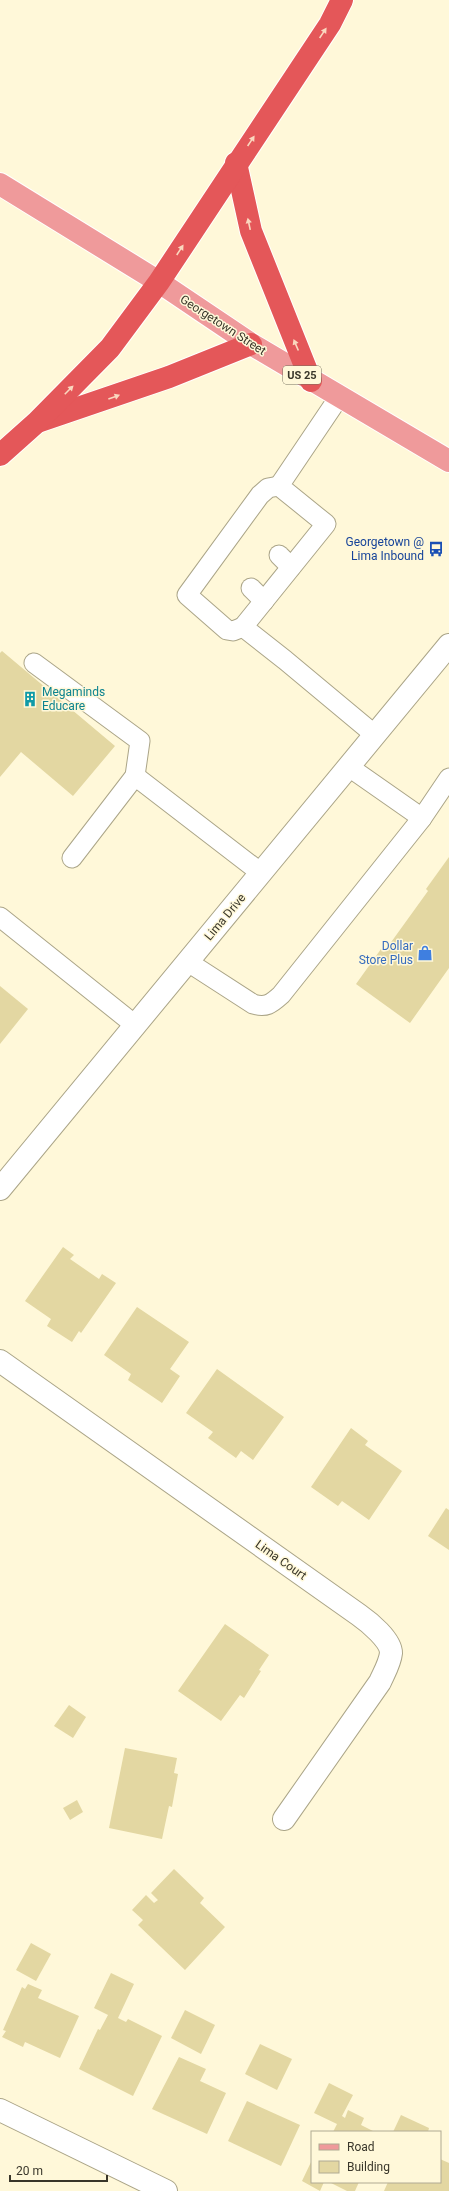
<svg xmlns="http://www.w3.org/2000/svg" width="449" height="2191" viewBox="0 0 449 2191" font-family="Roboto,sans-serif">
	<style>
		.building { fill: #e3d7a2 }
		.lines { fill: none; stroke-linecap: round; stroke-linejoin: round }
		.service-casing { stroke: #aba588; stroke-width: 21 }
		.minor-casing { stroke: #aba588; stroke-width: 24 }
		.primary-casing { stroke: #fff; stroke-width: 24 }
		.motorway-casing { stroke: #fff; stroke-width: 24 }
		.service { stroke: #fff; stroke-width: 19 }
		.minor { stroke: #fff; stroke-width: 22 }
		.primary { stroke: #ef9a9b; stroke-width: 22 }
		.motorway { stroke: #e45759; stroke-width: 22 }
		.oneway { fill: #fad8bf }
		.labels { text-anchor: middle; dominant-baseline: central; stroke-width: 3; stroke-linejoin: round; paint-order: stroke }
		.shield { fill: #fff8d9; stroke: #74705e; stroke-width: 1 }
		.shield-label { font-size: 11px; font-weight: bold; fill: #39362a }
		.street-label { font-size: 12px; fill: #39362a; stroke: #fff8d9 }
		.transit-label { font-size: 12px; fill: #164399; stroke: #fff8d9; text-anchor: end }
		.culture-label { font-size: 12px; fill: #0d838f; stroke: #fff8d9; text-anchor: start }
		.shop-label { font-size: 12px; fill: #366cbe; stroke: #fff8d9; text-anchor: end }
	</style>
	<rect width="100%" height="100%" fill="#fff8d9"/>
	<g class="building">
		<path d="M2,651L115,746L73,796L21,752L0,777V653Z"/>
		<path d="M449,857V968L410,1023L356,984L381,949L384,952L428,891L426,889Z"/>
		<path d="M0,986L28,1009L0,1044Z"/>
		<path d="M63,1247L74,1255L70,1259L99,1279L102,1274L116,1283L81,1333L79,1331L72,1342L47,1326L51,1319L25,1301Z"/>
		<path d="M137,1307L189,1342L170,1369L180,1376L162,1403L128,1380L131,1374L104,1355Z"/>
		<path d="M217,1369L284,1417L253,1460L241,1451L236,1458L208,1438L213,1432L186,1413Z"/>
		<path d="M351,1428L368,1441L365,1445L402,1471L369,1520L342,1501L338,1506L311,1487Z"/>
		<path d="M446,1508L449,1510V1550L428,1536Z"/>
		<path d="M225,1624L269,1655L259,1670L261,1671L244,1698L240,1695L221,1721L178,1691Z"/>
		<path d="M69,1705L86,1717L73,1738L54,1726Z"/>
		<path d="M125,1748L177,1758L174,1773L178,1774L172,1807L169,1806L162,1839L109,1828Z"/>
		<path d="M77,1800L83,1812L70,1820L63,1808Z"/>
		<path d="M174,1869L204,1898L200,1903L225,1927L185,1970L138,1925L143,1920L132,1910L146,1895L154,1903L158,1900L151,1893Z"/>
		<path d="M31,1943L51,1954L36,1981L16,1970Z"/>
		<path d="M111,1973L134,1984L118,2018L126,2022L128,2019L162,2036L133,2096L79,2069L98,2029L100,2030L108,2015L94,2008Z"/>
		<path d="M28,1984L42,1990L38,1998L79,2016L60,2058L25,2042L23,2047L2,2037L6,2031L3,2030L22,1987L25,1989Z"/>
		<path d="M185,2010L215,2025L201,2054L171,2038Z"/>
		<path d="M260,2044L292,2059L277,2090L245,2074Z"/>
		<path d="M179,2057L206,2069L200,2081L226,2093L207,2134L152,2109Z"/>
		<path d="M329,2083L353,2095L342,2116L345,2118L348,2110L364,2118L361,2125L375,2132H333L337,2124L314,2113Z"/>
		<path d="M247,2101L300,2125L281,2166L228,2141Z"/>
		<path d="M401,2115L429,2128L428,2132H393Z"/>
		<path d="M440,2159L449,2163V2191H384L388,2182H440Z"/>
		<path d="M312,2160V2182H324L320,2191L302,2181Z"/>
		<path d="M329,2182H359L355,2191H347Z"/>
	</g>
	<g class="lines">
		<g class="service-casing">
			<g id="service">
				<path d="M339,397L279,486L326,524L243,627L285,660L375,735"/>
				<path d="M279,555L291,567"/>
				<path d="M251,588L264,601"/>
				<path d="M243,627L233,631L227,630L187,595L260,495L268,488L279,486"/>
				<path d="M34,663L140,741L135,776"/>
				<path d="M349,767L422,818L449,778"/>
				<path d="M72,858L135,776L261,873"/>
				<path d="M0,917L135,1025"/>
				<path d="M188,962L253,1004C266,1008 271,1004 281,995L422,818"/>
			</g>
		</g>
		<g class="minor-casing">
			<g id="minor">
				<path d="M0,1189L449,645"/>
				<path d="M0,1361L359,1615C369,1622 391,1640 391,1653C390,1663 384,1673 380,1682L284,1819"/>
				<path d="M0,2110L166,2191"/>
			</g>
		</g>
		<g class="primary-casing">
			<path id="primary" d="M0,184L159,282L251,344L449,461"/>
		</g>
		<g class="motorway-casing">
			<g id="motorway">
				<path d="M236,163L251,231L311,381"/>
				<path d="M40,421L169,377L251,344"/>
				<path d="M0,455L37,422L110,348L159,282L330,24L342,0"/>
			</g>
		</g>
		<use href="#service" class="service"/>
		<use href="#minor" class="minor"/>
		<use href="#primary" class="primary"/>
		<use href="#motorway" class="motorway"/>
	</g>
	<defs><path id="oneway-solid" d="M-6-.8H1V-3.2L6.5 0L1 3.2V.8H-6Z"/></defs>
	<g class="oneway">
		<use href="#oneway-solid" transform="translate(323 33) rotate(-56)"/>
		<use href="#oneway-solid" transform="translate(251 141) rotate(-56)"/>
		<use href="#oneway-solid" transform="translate(249 224) rotate(-102)"/>
		<use href="#oneway-solid" transform="translate(180 250) rotate(-57)"/>
		<use href="#oneway-solid" transform="translate(296 345) rotate(-113)"/>
		<use href="#oneway-solid" transform="translate(69 390) rotate(-45)"/>
		<use href="#oneway-solid" transform="translate(114 397) rotate(-20)"/>
	</g>
	<defs>
		<g id="bus-bare" transform="scale(1.2)"><path d="M-5-6H5V4H4V6H2V4H-2V6H-4V4H-5ZM-3.5-4V0h7V-4ZM-3.5 1.2v1.5H-2V1.2ZM2 1.2v1.5H3.5V1.2Z" fill="#1a4fb4" stroke="#fff8d9" stroke-width="2.5" paint-order="stroke"/></g>
		<g id="building-bare" transform="scale(1.2)"><path d="M-4-6H4V6H1V3H-1V6H-4ZM-2.5-4.3h1.7v1.8h-1.7ZM.8-4.3h1.7v1.8H.8ZM-2.5-1h1.7V.8h-1.7ZM.8-1h1.7V.8H.8Z" fill="#0f9aa8" stroke="#fff8d9" stroke-width="2.5" paint-order="stroke"/></g>
		<g id="shop-bare" transform="scale(1.2)"><path d="M-5-2.5h2.3a2.7 3.5 0 0 1 5.4 0H5L5.5 6h-11ZM-1.5-2.5h3a1.5 2.3 0 0 0-3 0Z" fill="#3f7fe0" stroke="#fff8d9" stroke-width="2.5" paint-order="stroke"/></g>
	</defs>
	<g fill-rule="evenodd">
		<use href="#bus-bare" x="436" y="549"/>
		<use href="#building-bare" x="30" y="699"/>
		<use href="#shop-bare" x="425" y="953"/>
	</g>
	<g class="labels">
		<rect class="shield" x="283" y="366" width="38" height="18" rx="3"/>
		<g class="shield-label">
			<text x="302" y="375">US 25</text>
		</g>
		<g class="street-label">
			<text transform="translate(223 325) rotate(33)">Georgetown Street</text>
			<text transform="translate(225 917) rotate(-50)">Lima Drive</text>
			<text transform="translate(281 1560) rotate(35)">Lima Court</text>
		</g>
		<g class="transit-label">
			<text x="424" y="542">Georgetown @<tspan x="424" dy="14">Lima Inbound</tspan></text>
		</g>
		<g class="culture-label">
			<text x="42" y="692">Megaminds<tspan x="42" dy="14">Educare</tspan></text>
		</g>
		<g class="shop-label">
			<text x="413" y="946">Dollar<tspan x="413" dy="14">Store Plus</tspan></text>
		</g>
	</g>
	<rect x="311" y="2131" width="130" height="52" fill="#fff8d9" stroke="#b0aa93"/>
	<rect x="319" y="2144" width="20" height="6" fill="#ef9a9b" stroke="#b0aa93"/>
	<text x="347" y="2151" font-size="12" fill="#39362a">Road</text>
	<rect x="319" y="2161" width="20" height="12" fill="#e3d7a2" stroke="#b0aa93"/>
	<text x="347" y="2171" font-size="12" fill="#39362a">Building</text>
	<path d="M10 2175v6h97v-6" fill="none" stroke="#39362a" stroke-width="2"/>
	<text x="16" y="2175" font-size="12" fill="#39362a" stroke="#fff8d9" stroke-width="3" paint-order="stroke">20 m</text>
</svg>
